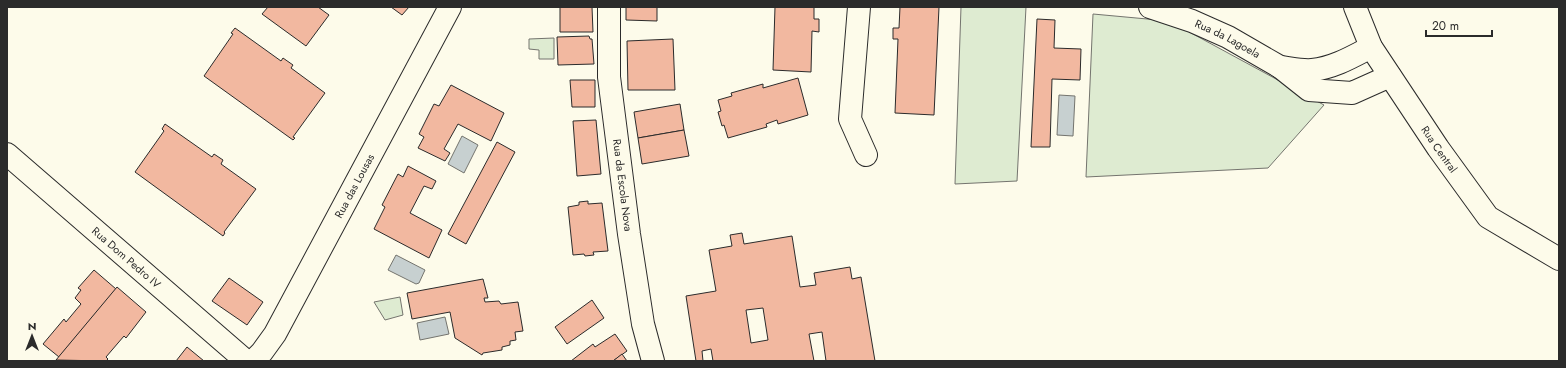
<svg xmlns="http://www.w3.org/2000/svg" width="1566" height="368" viewBox="0 0 1566 368" font-family="Jost,sans-serif">
	<style>
		.green { fill: #deebd1; stroke: #74746e }
		.water { fill: #c7d0d0; stroke: #74746e }
		.building { fill: #f2b8a0; stroke: #2b2b2b; fill-rule: evenodd }
		.lines { fill: none; stroke-linecap: round; stroke-linejoin: round }
		.minor-casing { stroke: #2b2b2b; stroke-width: 24 }
		.minor { stroke: #fdfbea; stroke-width: 22 }
		.labels { text-anchor: middle; dominant-baseline: central; stroke-width: 3; stroke-linejoin: round; paint-order: stroke }
		.street-label { font-size: 11px; fill: #2b2b2b; stroke: #fdfbea }
	</style>
	<rect width="100%" height="100%" fill="#fdfbea"/>
	<g class="green">
		<path d="M961,7H1026L1017,181L955,184Z"/>
		<path d="M1093,14L1169,21L1324,105L1268,168L1086,177Z"/>
		<path d="M554,38V59H539V50L529,49V39Z"/>
		<path d="M400,297L403,315L385,320L374,302Z"/>
	</g>
	<g class="water">
		<path d="M1059,95L1075,96L1073,136L1057,135Z"/>
		<path d="M462,136L478,145L464,173L448,164Z"/>
		<path d="M396,255L425,270L419,283L416,284L388,270Z"/>
		<path d="M445,317L449,334L420,340L417,323Z"/>
	</g>
	<g class="building">
		<path d="M268,7H318L329,15L306,46L262,14Z"/>
		<path d="M391,7H409L402,15Z"/>
		<path d="M560,7H592L593,32H560Z"/>
		<path d="M626,7H657V21L626,20Z"/>
		<path d="M775,7H814V19H819V32L812,31L811,72L773,70Z"/>
		<path d="M900,7H939L934,115L895,113L898,39H893V28H899Z"/>
		<path d="M1037,19L1055,20L1054,48L1081,49L1080,80L1052,79L1050,147H1031Z"/>
		<path d="M235,28L281,61L283,58L293,65L291,68L325,93L293,137L295,138L293,140L204,76L233,34L231,33Z"/>
		<path d="M589,36L590,39H592L594,64L558,65L557,37Z"/>
		<path d="M673,39L675,90H628L627,41Z"/>
		<path d="M798,78L808,115L778,124L777,120L766,124L767,127L728,138L724,125L722,126L718,112L721,111L718,100L732,96L731,93L763,84V88Z"/>
		<path d="M570,80H595V107H572Z"/>
		<path d="M451,85L504,113L491,141L458,124L444,149L450,153L445,161L418,148L424,137L419,134L434,104L439,106Z"/>
		<path d="M680,104L684,130L638,138L634,112Z"/>
		<path d="M596,120L601,174L577,176L573,121Z"/>
		<path d="M165,124L212,157L214,154L223,160L221,164L256,189L224,232L225,233L223,236L135,172L164,131L162,129Z"/>
		<path d="M684,130L689,156L642,164L638,138Z"/>
		<path d="M497,142L515,152L466,244L448,234Z"/>
		<path d="M408,166L436,181L432,189L424,186L410,213L442,230L429,258L374,229L385,207L382,205L398,174L403,177Z"/>
		<path d="M588,201V204L602,203L608,251L593,252L594,255L585,256L584,254L573,255L568,207L579,205V202Z"/>
		<path d="M742,233L744,244L792,236L800,287L816,285L814,273L850,267L852,279L861,277L875,361H826L822,332L809,334L814,361H713L711,349L702,351L703,361H696L686,296L716,291L709,250L732,246L730,235ZM763,308L768,340L751,343L746,310Z"/>
		<path d="M94,270L116,289L59,357L43,344L64,319L66,322L81,304L75,298L81,290L78,288Z"/>
		<path d="M229,278L263,302L247,325L212,301Z"/>
		<path d="M483,279L488,298H484L485,302L499,301L501,304L518,302L523,331L515,332L516,340L510,341V345L502,347V350L483,353L482,355L455,338L450,312L412,319L407,293Z"/>
		<path d="M117,287L146,312L126,338L124,336L106,357L108,359L106,361L56,360Z"/>
		<path d="M592,300L604,318L567,344L555,327Z"/>
		<path d="M615,334L627,351L613,361H571L593,344L595,347Z"/>
		<path d="M187,347L204,361H176Z"/>
		<path d="M622,354L627,361H613Z"/>
	</g>
	<g class="lines">
		<g class="minor-casing">
			<g id="minor">
				<path id="s1" d="M609,7V77L629,234L643,324L653,361"/>
				<path d="M859,7L850,119L866,155"/>
				<path id="s2" d="M1150,7L1192,21L1228,37L1280,67L1309,90L1352,93L1390,76"/>
				<path id="s3" d="M1355,7L1371,47L1438,148L1488,217L1559,259"/>
				<path d="M1280,67C1290,68 1301,71 1312,70C1333,68 1352,57 1371,47"/>
				<path id="s4" d="M7,154L246,361"/>
				<path id="s5" d="M253,361L262,352L275,334L450,7"/>
			</g>
		</g>
		<use href="#minor" class="minor"/>
	</g>
	<g class="labels">
		<g class="street-label">
			<text stroke="none"><textPath href="#s2" startOffset="84">Rua da Lagoela</textPath></text>
			<text stroke="none"><textPath href="#s3" startOffset="166">Rua Central</textPath></text>
			<text stroke="none"><textPath href="#s1" startOffset="179">Rua da Escola Nova</textPath></text>
			<text stroke="none"><textPath href="#s5" startOffset="203">Rua das Lousas</textPath></text>
			<text stroke="none"><textPath href="#s4" startOffset="158">Rua Dom Pedro IV</textPath></text>
		</g>
	</g>
	<rect width="1566" height="368" fill="none" stroke="#2b2b2b" stroke-width="16"/>
	<g transform="translate(32 336)" stroke="#fdfbea" stroke-width="3" paint-order="stroke">
	<path d="M0-3L7 15L0 10L-7 15Z" fill="#2b2b2b"/>
	<text y="-6" font-size="11" font-weight="bold" text-anchor="middle" fill="#2b2b2b">N</text>
	</g>
	<path d="M1426 30v6h66v-6" fill="none" stroke="#2b2b2b" stroke-width="2"/>
	<text x="1432" y="30" font-size="12" fill="#2b2b2b" stroke="#fdfbea" stroke-width="3" paint-order="stroke">20 m</text>
</svg>
